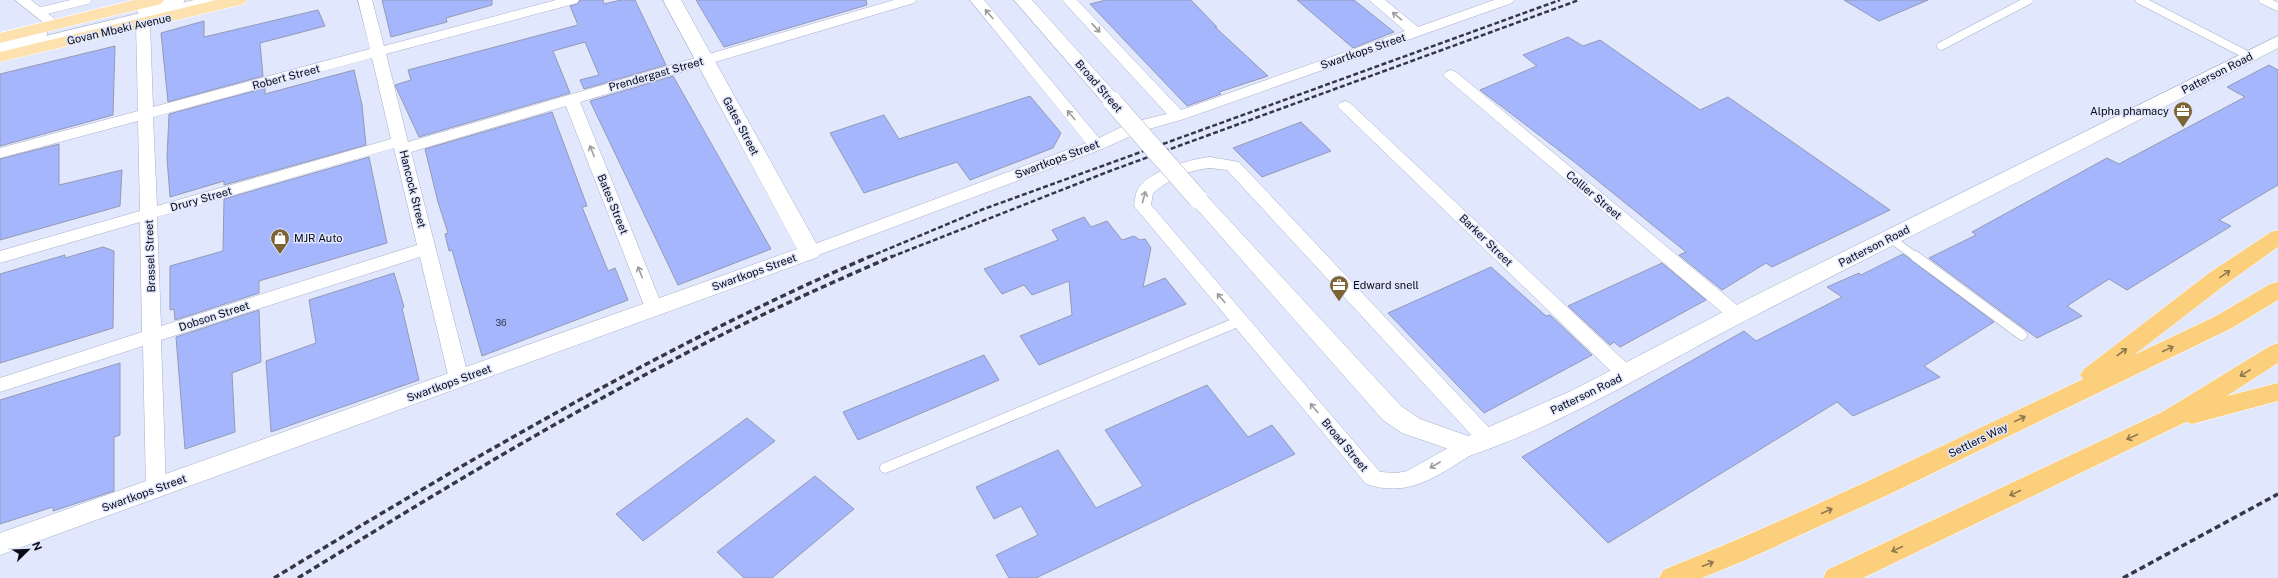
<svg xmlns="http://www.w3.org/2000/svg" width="2278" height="578" viewBox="0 0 2278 578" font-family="'Public Sans',sans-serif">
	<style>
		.building { fill: #a5b6fd; stroke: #939ab3 }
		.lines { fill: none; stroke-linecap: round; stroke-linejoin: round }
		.service-far1-casing { stroke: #a8afc8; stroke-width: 9 }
		.service-casing { stroke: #a8afc8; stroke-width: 11 }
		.minor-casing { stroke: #a8afc8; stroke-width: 1 }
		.tertiary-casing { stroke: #a8afc8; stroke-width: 1 }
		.primary-casing { stroke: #fff; stroke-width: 1 }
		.motorway-casing { stroke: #fff; stroke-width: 1 }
		.service-far1 { stroke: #fff; stroke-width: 8 }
		.service { stroke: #fff; stroke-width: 10 }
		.minor { fill: #fff; fill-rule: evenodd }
		.tertiary { fill: #fff; fill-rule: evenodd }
		.primary { fill: #fde2b0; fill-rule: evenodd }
		.motorway { fill: #fbcf7c; fill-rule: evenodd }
		.rail-far1 { stroke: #353844; stroke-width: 2.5; stroke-dasharray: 5 2.5; stroke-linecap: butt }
		.rail { stroke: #353844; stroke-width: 3.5; stroke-dasharray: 6 3.5; stroke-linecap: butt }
		.tertiary-bridge-casing { stroke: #a8afc8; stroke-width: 20; stroke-linecap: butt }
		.tertiary-bridge { stroke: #fff; stroke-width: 19 }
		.oneway { stroke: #9d9da1 }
		.oneway2 { stroke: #8e774d }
		.labels { text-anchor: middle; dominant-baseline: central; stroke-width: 3; stroke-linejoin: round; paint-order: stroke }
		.number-label { font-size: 9px; fill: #30364e }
		.street-label { font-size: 11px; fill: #090b14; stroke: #e1e7fd }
		.poi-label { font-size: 11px; fill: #090b14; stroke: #e1e7fd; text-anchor: start }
	</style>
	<rect width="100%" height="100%" fill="#e1e7fd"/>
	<g class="building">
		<path d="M382,0H492V5L446,18L447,22L391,37Z"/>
		<path d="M580,0H603L604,4L621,0H635L666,65L584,89L580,80L599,75L585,42L553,51L570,93L419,137L395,85L411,80L408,70L578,25L570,6L577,4Z"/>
		<path d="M696,0H866L867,5L724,47Z"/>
		<path d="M1106,0H1191L1217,27H1215L1268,76L1219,92L1221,94L1187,106L1090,4Z"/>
		<path d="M1297,0H1354L1394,32L1353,48Z"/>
		<path d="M1844,0H1928L1879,21Z"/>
		<path d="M318,10L325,26L260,43L263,76L168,102L161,33L204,21V37Z"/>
		<path d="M1568,37L1583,46L1600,40L1700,110L1728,97L1890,210L1772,267L1766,263L1722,290L1679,255L1686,252L1577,164L1480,90L1537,66L1523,55Z"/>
		<path d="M115,46L113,115L0,146V74Z"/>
		<path d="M2269,65L2278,70V185L2219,220L2231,226L2127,290L2109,279L2067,306L2082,316L2037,338L1929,258L1976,235L1972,232L2107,158L2119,164L2245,97L2227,87Z"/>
		<path d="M354,70L362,105L366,145L224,185V181L170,197L167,158L169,114L265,88V94Z"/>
		<path d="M673,76L771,249L678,285L590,101Z"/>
		<path d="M1030,96L1061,133L1053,148L970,180L957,162L864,193L830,133L884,115L899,139Z"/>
		<path d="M552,112L587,206L582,207L608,271L615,268L628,300L482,356L452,250L449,251L445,234L448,233L438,202L425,149Z"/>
		<path d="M1301,122L1331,151L1262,177L1233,148Z"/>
		<path d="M59,144V185L122,170L120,206L0,240V159Z"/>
		<path d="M369,157L387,243L259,281V293L175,320L174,309L170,310V266L223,251L224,199Z"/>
		<path d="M1084,217L1091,227L1107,221L1122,240L1134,236L1140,240L1145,239L1151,248L1143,287L1165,278L1186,304L1039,365L1020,336L1072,315L1069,281L1032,295L1024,285L1002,294L984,269L1058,240L1052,230Z"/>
		<path d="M103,247L114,251L113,328L0,363V274L65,255V258Z"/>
		<path d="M1903,254L1994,322L1924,366L1940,377L1853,416L1837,402L1608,543L1522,457L1744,331L1756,341L1842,297L1827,287L1859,273L1861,275Z"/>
		<path d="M1662,263L1706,300L1620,347L1614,342L1610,345L1568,306Z"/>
		<path d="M1491,267L1546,316L1550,315L1592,355L1484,413L1388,313Z"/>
		<path d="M394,273L404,307L402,308L419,380L271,432L266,361L316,343L309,300Z"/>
		<path d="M259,310L261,362L232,373L235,432L185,449L176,337Z"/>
		<path d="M984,355L999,380L858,440L843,412Z"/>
		<path d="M120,363V435L114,437V491L53,511V507L0,524V400Z"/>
		<path d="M1207,385L1248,437L1272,425L1295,454L1036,578H1009L996,555L1038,535L1021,506L994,519L976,487L1058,450L1096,508L1143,486L1105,430Z"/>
		<path d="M747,418L775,441L643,541L616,514Z"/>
		<path d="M815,476L854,509L772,578H744L717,552Z"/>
	</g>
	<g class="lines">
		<g class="service-far1-casing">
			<g id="service-far1">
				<path d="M2140,0L2249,56"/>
				<path d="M2263,0L2278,7"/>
				<path d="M141,10L180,0"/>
				<path d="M38,12L87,0"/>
				<path d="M0,44L43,33"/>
				<path d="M1941,46L2029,0"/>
				<path d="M0,51L211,0"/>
				<path d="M1890,238L1916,257"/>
			</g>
		</g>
		<g class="service-casing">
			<g id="service">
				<path d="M1915,256L2022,335"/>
				<path d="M885,468L1240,321"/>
			</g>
		</g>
		<g class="minor-casing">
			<g id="minor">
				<path d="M15,0H31L61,24L59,27H49Z"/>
				<path d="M358,0H372L384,46L556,0H579L577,3L386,54L408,142L894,0H916L914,3L580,102L663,308L660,313L654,315L648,313L645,308L566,106L411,152L469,379L466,384L459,386L452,384L449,379L420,257L161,340L166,489L163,495L156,498L149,495L146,489L143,346L0,392V378L142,332L140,222L0,263V251L140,211L138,121L0,158V148L138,111L136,24L138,21H148L150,24L153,107L370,49ZM372,58L391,139L157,206L153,117ZM394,148L417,245L161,326L157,217Z"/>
				<path d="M970,0H984L1099,138L1130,123L1167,114L1062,0H1077L1181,110L1405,31L1369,0H1385L1418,27L1494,0H1514L1512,3L1184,119L1142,131L1102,149L816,256L810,258L804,256L801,252L804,248L1086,143Z"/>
				<path d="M1451,70L1456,72L1743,310L1746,315L1743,320L1737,322L1731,320L1446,78L1443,75L1446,72Z"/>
				<path d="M1345,101L1350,103L1633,369L1636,374L1633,379L1626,381L1619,379L1340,109L1337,106L1340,103Z"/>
				<path d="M1210,157L1239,162L1494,433L1497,439L1494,445L1487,447L1477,441L1479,446L1476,452C1439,474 1411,499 1366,484L1134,206C1135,201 1135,195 1137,191C1146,171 1191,159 1210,157ZM1210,168L1227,170L1476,440L1469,438L1462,440L1407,471L1397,473L1380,472L1151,205L1153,193C1170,179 1188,170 1210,168Z"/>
			</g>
		</g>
		<g class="tertiary-casing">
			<g id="tertiary">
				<path d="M663,0H681L821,252L818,257L0,555V533L797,249Z"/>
				<path d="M1014,0H1032L1119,97L1121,101L1119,105L1112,107L1105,105Z"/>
				<path d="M2278,36V48L2220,78C2069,157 1916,233 1764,311C1667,360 1573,421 1469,456L1402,433L1383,420L1188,199L1191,194L1198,192L1205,194L1401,406L1420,419L1468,436L1571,391L1750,298Z"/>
			</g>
		</g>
		<g class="primary-casing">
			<g id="primary">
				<path d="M134,0H164L161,4L0,43V33Z"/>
				<path d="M216,0H247L244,4L0,62V52Z"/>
			</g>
		</g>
		<g class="motorway-casing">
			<g id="motorway">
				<path d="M2278,230V247L2225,285L2134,355L2216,316L2270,284L2278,282V300L2232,328L1892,493L1746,560L1702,578H1659L1663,570C1806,513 1944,445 2083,379L2080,375L2084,369L2209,273L2271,232Z"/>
				<path d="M2278,343V363L2227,396L2278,383V401L2192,424L2186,422L1863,578H1823L1827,570L2162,412L2270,346Z"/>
			</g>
		</g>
		<use href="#service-far1" class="service-far1"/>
		<use href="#service" class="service"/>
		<use href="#minor" class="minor"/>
		<use href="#tertiary" class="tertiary"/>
		<use href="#primary" class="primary"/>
		<use href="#motorway" class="motorway"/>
		<g class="rail-far1">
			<path d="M869,257L981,210L1560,0"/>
			<path d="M891,257L1110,171L1579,0"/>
		</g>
		<g class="rail">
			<path d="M274,578C469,460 661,347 871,256"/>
			<path d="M298,578C422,502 546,426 675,359C746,321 819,288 893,256"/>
			<path d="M2123,578L2278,494"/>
		</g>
		<g class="tertiary-bridge-casing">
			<path id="tertiary-bridge" d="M1112,101L1198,199"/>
		</g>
		<use href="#tertiary-bridge" class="tertiary-bridge"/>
	</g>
	<defs><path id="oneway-shaft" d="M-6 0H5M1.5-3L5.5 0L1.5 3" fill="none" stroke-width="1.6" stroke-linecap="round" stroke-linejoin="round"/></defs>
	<g class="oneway">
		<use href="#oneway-shaft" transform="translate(989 14) rotate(-130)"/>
		<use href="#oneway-shaft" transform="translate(1397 16) rotate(-141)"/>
		<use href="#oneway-shaft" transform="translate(1096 28) rotate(47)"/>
		<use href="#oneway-shaft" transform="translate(1071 115) rotate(-130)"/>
		<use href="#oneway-shaft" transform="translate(592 151) rotate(-112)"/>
		<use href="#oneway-shaft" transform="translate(1144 197) rotate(-75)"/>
		<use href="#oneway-shaft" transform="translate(640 272) rotate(-112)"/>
		<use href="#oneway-shaft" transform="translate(1221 298) rotate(-130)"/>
		<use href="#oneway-shaft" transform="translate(1314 408) rotate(-130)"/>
		<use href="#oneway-shaft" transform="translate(1435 465) rotate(150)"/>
	</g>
	<g class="oneway2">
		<use href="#oneway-shaft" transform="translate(2225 274) rotate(-35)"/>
		<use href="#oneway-shaft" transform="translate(2168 349) rotate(-25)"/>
		<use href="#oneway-shaft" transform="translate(2122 352) rotate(-37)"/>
		<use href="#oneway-shaft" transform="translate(2245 373) rotate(148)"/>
		<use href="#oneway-shaft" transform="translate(2020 419) rotate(-26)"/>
		<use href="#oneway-shaft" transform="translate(2132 437) rotate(155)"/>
		<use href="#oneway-shaft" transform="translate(2015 493) rotate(155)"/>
		<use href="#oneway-shaft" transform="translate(1827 511) rotate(-25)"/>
		<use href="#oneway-shaft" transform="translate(1897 549) rotate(155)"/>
		<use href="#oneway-shaft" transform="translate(1708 564) rotate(-21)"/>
	</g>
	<defs>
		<g id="office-pin" transform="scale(1)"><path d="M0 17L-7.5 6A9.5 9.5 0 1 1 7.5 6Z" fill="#7d6435" stroke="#e1e7fd"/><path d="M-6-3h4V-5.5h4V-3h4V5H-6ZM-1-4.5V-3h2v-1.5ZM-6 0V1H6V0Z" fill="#fff"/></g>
		<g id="shop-pin" transform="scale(1)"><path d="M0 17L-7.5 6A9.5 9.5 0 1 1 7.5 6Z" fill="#7d6435" stroke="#e1e7fd"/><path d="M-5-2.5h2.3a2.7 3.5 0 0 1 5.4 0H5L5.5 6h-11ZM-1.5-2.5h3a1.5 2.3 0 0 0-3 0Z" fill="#fff"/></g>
	</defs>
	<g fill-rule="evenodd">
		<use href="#office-pin" x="2183" y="111"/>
		<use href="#shop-pin" x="280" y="238"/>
		<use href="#office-pin" x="1339" y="285"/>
	</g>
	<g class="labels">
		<g class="number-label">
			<text x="501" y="322">36</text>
		</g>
		<g class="street-label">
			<text transform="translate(119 29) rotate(-13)">Govan Mbeki Avenue</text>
			<text transform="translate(1363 51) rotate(-19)">Swartkops Street</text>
			<text transform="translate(2217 73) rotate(-27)">Patterson Road</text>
			<text transform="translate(656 74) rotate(-16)">Prendergast Street</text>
			<text transform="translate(286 77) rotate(-15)">Robert Street</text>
			<text transform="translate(1099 86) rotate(49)">Broad Street</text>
			<text transform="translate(741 126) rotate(62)">Gates Street</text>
			<text transform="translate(1057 159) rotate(-21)">Swartkops Street</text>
			<text transform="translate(413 189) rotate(76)">Hancock Street</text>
			<text transform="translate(1594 195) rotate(40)">Collier Street</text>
			<text transform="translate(201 199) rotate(-16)">Drury Street</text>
			<text transform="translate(613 204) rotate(68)">Bates Street</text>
			<text transform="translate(1486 240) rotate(44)">Barker Street</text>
			<text transform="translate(1874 246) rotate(-27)">Patterson Road</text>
			<text transform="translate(150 256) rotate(-92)">Brassel Street</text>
			<text transform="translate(754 272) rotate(-20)">Swartkops Street</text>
			<text transform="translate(214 316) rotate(-18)">Dobson Street</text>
			<text transform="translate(449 383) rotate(-20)">Swartkops Street</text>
			<text transform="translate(1586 394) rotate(-26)">Patterson Road</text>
			<text transform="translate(1978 440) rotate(-26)">Settlers Way</text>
			<text transform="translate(1345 445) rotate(50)">Broad Street</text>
			<text transform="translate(144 493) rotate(-20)">Swartkops Street</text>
		</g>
		<g class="poi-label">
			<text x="2169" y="111" text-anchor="end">Alpha phamacy</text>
			<text x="294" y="238">MJR Auto</text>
			<text x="1353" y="285">Edward snell</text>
		</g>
	</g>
	<g transform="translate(28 550) rotate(67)" stroke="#e1e7fd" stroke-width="3" paint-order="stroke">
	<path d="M0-3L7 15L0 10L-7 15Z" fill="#090b14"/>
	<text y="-6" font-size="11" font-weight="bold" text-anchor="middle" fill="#090b14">N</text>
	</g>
</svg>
